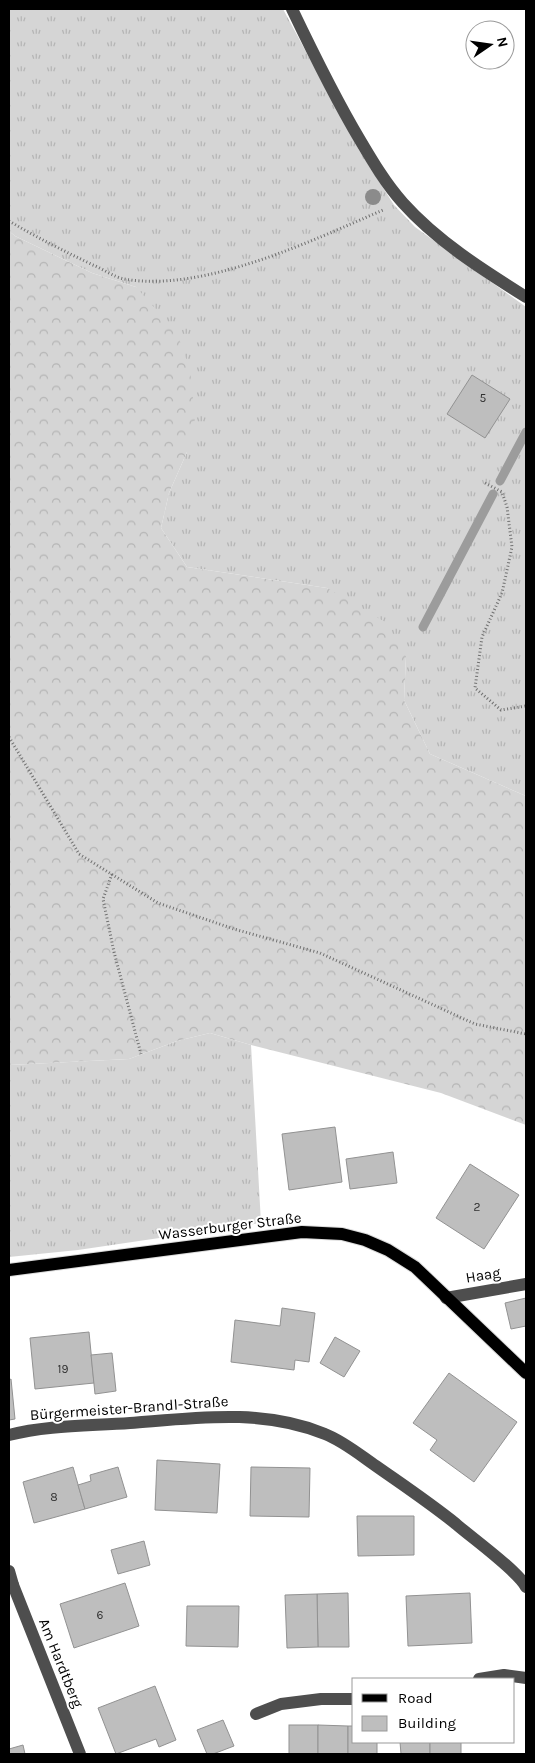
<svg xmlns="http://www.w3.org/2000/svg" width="535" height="1763" viewBox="0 0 535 1763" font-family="Karla,sans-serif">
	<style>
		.grass { fill: url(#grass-tufts) }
		.forest { fill: url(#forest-crowns) }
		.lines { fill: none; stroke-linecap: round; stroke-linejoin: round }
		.stream { stroke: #9c9c9c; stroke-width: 9 }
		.building { fill: #bebebe; stroke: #929292 }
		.major-casing { stroke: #dbdbdb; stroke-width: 14 }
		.path { stroke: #707070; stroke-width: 3; stroke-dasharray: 1 2.5; stroke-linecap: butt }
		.minor { stroke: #4e4e4e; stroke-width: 12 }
		.major { stroke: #000; stroke-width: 12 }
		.tree { fill: #8b8b8b }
		.labels { text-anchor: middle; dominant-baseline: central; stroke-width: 4; stroke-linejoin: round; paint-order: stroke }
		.number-label { font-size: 12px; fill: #303030 }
		.street-label { font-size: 15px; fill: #000; stroke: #fff }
	</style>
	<defs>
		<pattern id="grass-tufts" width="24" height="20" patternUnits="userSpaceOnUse" patternTransform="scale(1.25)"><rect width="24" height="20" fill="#d5d5d5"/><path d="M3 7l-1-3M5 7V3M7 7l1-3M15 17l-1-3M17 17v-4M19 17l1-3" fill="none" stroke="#b5b5b5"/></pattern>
		<pattern id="forest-crowns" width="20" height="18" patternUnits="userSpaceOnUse" patternTransform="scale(1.25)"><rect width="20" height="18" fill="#d5d5d5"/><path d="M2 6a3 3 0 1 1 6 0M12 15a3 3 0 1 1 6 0" fill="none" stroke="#b5b5b5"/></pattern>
	</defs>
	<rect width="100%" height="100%" fill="#fff"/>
	<g class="grass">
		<path d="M9,9H283L359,150L394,205L415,227L526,307V796L430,754L404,700L406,656L327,588L187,567L161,528L169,493L187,452L136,287L92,273L15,236L9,231Z"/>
		<path d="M210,1033L251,1045L261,1223L78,1250L9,1257V1065L129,1059L177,1041Z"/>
	</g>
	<path class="forest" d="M9,231L15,236L92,273L136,287L177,333L190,370L195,419L187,452L169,493L161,528L187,567L327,588L385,622L406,656L404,700L430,754L526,796V1125L441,1093L251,1045L210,1033L177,1041L129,1059L9,1065Z"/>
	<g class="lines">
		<g class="stream">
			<path d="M500,481L526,432"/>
			<path d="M423,627L493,494"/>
		</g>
	</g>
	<g class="building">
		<path d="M472,375L510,399L485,438L447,414Z"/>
		<path d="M335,1127L342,1182L289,1190L282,1134Z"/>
		<path d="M393,1152L397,1183L350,1189L346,1159Z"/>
		<path d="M470,1164L519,1195L484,1249L436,1218Z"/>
		<path d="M526,1298V1326L511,1329L505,1303Z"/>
		<path d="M282,1308L315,1313L309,1362L295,1360L294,1370L231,1362L235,1320L280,1326Z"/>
		<path d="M89,1332L94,1383L35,1389L30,1338Z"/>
		<path d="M335,1337L360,1351L344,1377L320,1363Z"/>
		<path d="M112,1353L116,1391L95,1394L91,1355Z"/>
		<path d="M449,1373L517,1422L474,1482L430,1450L437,1440L413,1423Z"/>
		<path d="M11,1379L15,1419L9,1420V1380Z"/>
		<path d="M157,1460L220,1464L217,1513L155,1510Z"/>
		<path d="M73,1467L85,1509L34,1523L23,1482Z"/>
		<path d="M118,1467L127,1497L85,1509L78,1485L91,1481L90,1475Z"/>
		<path d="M251,1467L310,1468L309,1517L250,1516Z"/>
		<path d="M357,1516H414V1555L358,1556Z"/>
		<path d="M144,1541L150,1565L118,1574L111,1550Z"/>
		<path d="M125,1583L139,1626L74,1648L60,1604Z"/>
		<path d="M348,1593L349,1647H318L317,1594Z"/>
		<path d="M470,1593L472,1643L408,1646L406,1596Z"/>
		<path d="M317,1594L318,1647L287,1648L285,1595Z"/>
		<path d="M187,1606H239L238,1647L186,1646Z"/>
		<path d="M155,1686L176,1740L159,1747L156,1739L116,1754L98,1708Z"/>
		<path d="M223,1720L234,1746L213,1754H207L197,1730Z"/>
		<rect x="289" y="1725" width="29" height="29"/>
		<path d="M318,1725L348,1726V1754H318Z"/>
		<path d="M348,1726H354V1742H377V1754H348Z"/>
		<path d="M400,1742H430V1754H401Z"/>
		<rect x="430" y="1742" width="31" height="12"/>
		<path d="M23,1745L25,1754H9V1749Z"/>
	</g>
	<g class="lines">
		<g class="major-casing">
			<path id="major" d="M9,1270L302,1232L342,1234L365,1240L388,1250L415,1267L526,1373"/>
		</g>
		<g class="path">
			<path d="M9,221C36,237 64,251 93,265C103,269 114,277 124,279C203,293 311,241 383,210"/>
			<path d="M485,483L502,492L507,507L512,547L502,593L482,637L475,688L501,710L526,706"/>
			<path d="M9,737L79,854L158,903L234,929L320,953L475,1024L526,1034"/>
			<path d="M112,874L103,899L114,952L141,1054"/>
		</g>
		<g class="minor">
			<path d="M292,9C313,53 335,98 360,140C373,162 386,184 403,203C437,241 483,270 526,297"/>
			<path d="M446,1298L526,1284"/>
			<path d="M9,1435C47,1425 90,1426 130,1423C194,1418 263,1408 325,1434C343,1441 360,1455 376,1466C403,1485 430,1503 456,1524C472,1538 518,1571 526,1587"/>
			<path d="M9,1571L13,1585"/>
			<path d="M9,1585H13L80,1754"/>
			<path d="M479,1679L504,1675L526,1678"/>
			<path d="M256,1714L281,1704L321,1699H354"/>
		</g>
		<use href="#major" class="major"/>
	</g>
	<circle class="tree" cx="373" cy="197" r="8"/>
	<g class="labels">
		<g class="number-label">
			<text x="483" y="398">5</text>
			<text x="477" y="1207">2</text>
			<text x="63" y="1369">19</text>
			<text x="54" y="1497">8</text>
			<text x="100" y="1615">6</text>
		</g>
		<g class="street-label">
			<text transform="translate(230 1226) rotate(-7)">Wasserburger Straße</text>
			<text transform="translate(483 1275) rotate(-9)">Haag</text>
			<text transform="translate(129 1408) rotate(-4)">Bürgermeister-Brandl-Straße</text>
			<text transform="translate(61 1663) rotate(68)">Am Hardtberg</text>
		</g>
	</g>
	<rect width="535" height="1763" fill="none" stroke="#000000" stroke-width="20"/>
	<rect x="352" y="1678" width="162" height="65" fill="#ffffff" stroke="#999999"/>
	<rect x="362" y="1694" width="25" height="8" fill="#000000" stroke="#999999"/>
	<text x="398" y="1703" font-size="15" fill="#000000">Road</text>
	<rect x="362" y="1716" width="25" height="15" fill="#bebebe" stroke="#999999"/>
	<text x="398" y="1728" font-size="15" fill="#000000">Building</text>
	<g transform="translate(490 45) rotate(77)"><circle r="24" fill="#ffffff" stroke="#999999"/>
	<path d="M0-4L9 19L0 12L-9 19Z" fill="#000000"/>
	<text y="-8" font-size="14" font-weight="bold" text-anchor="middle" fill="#000000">N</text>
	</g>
</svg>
